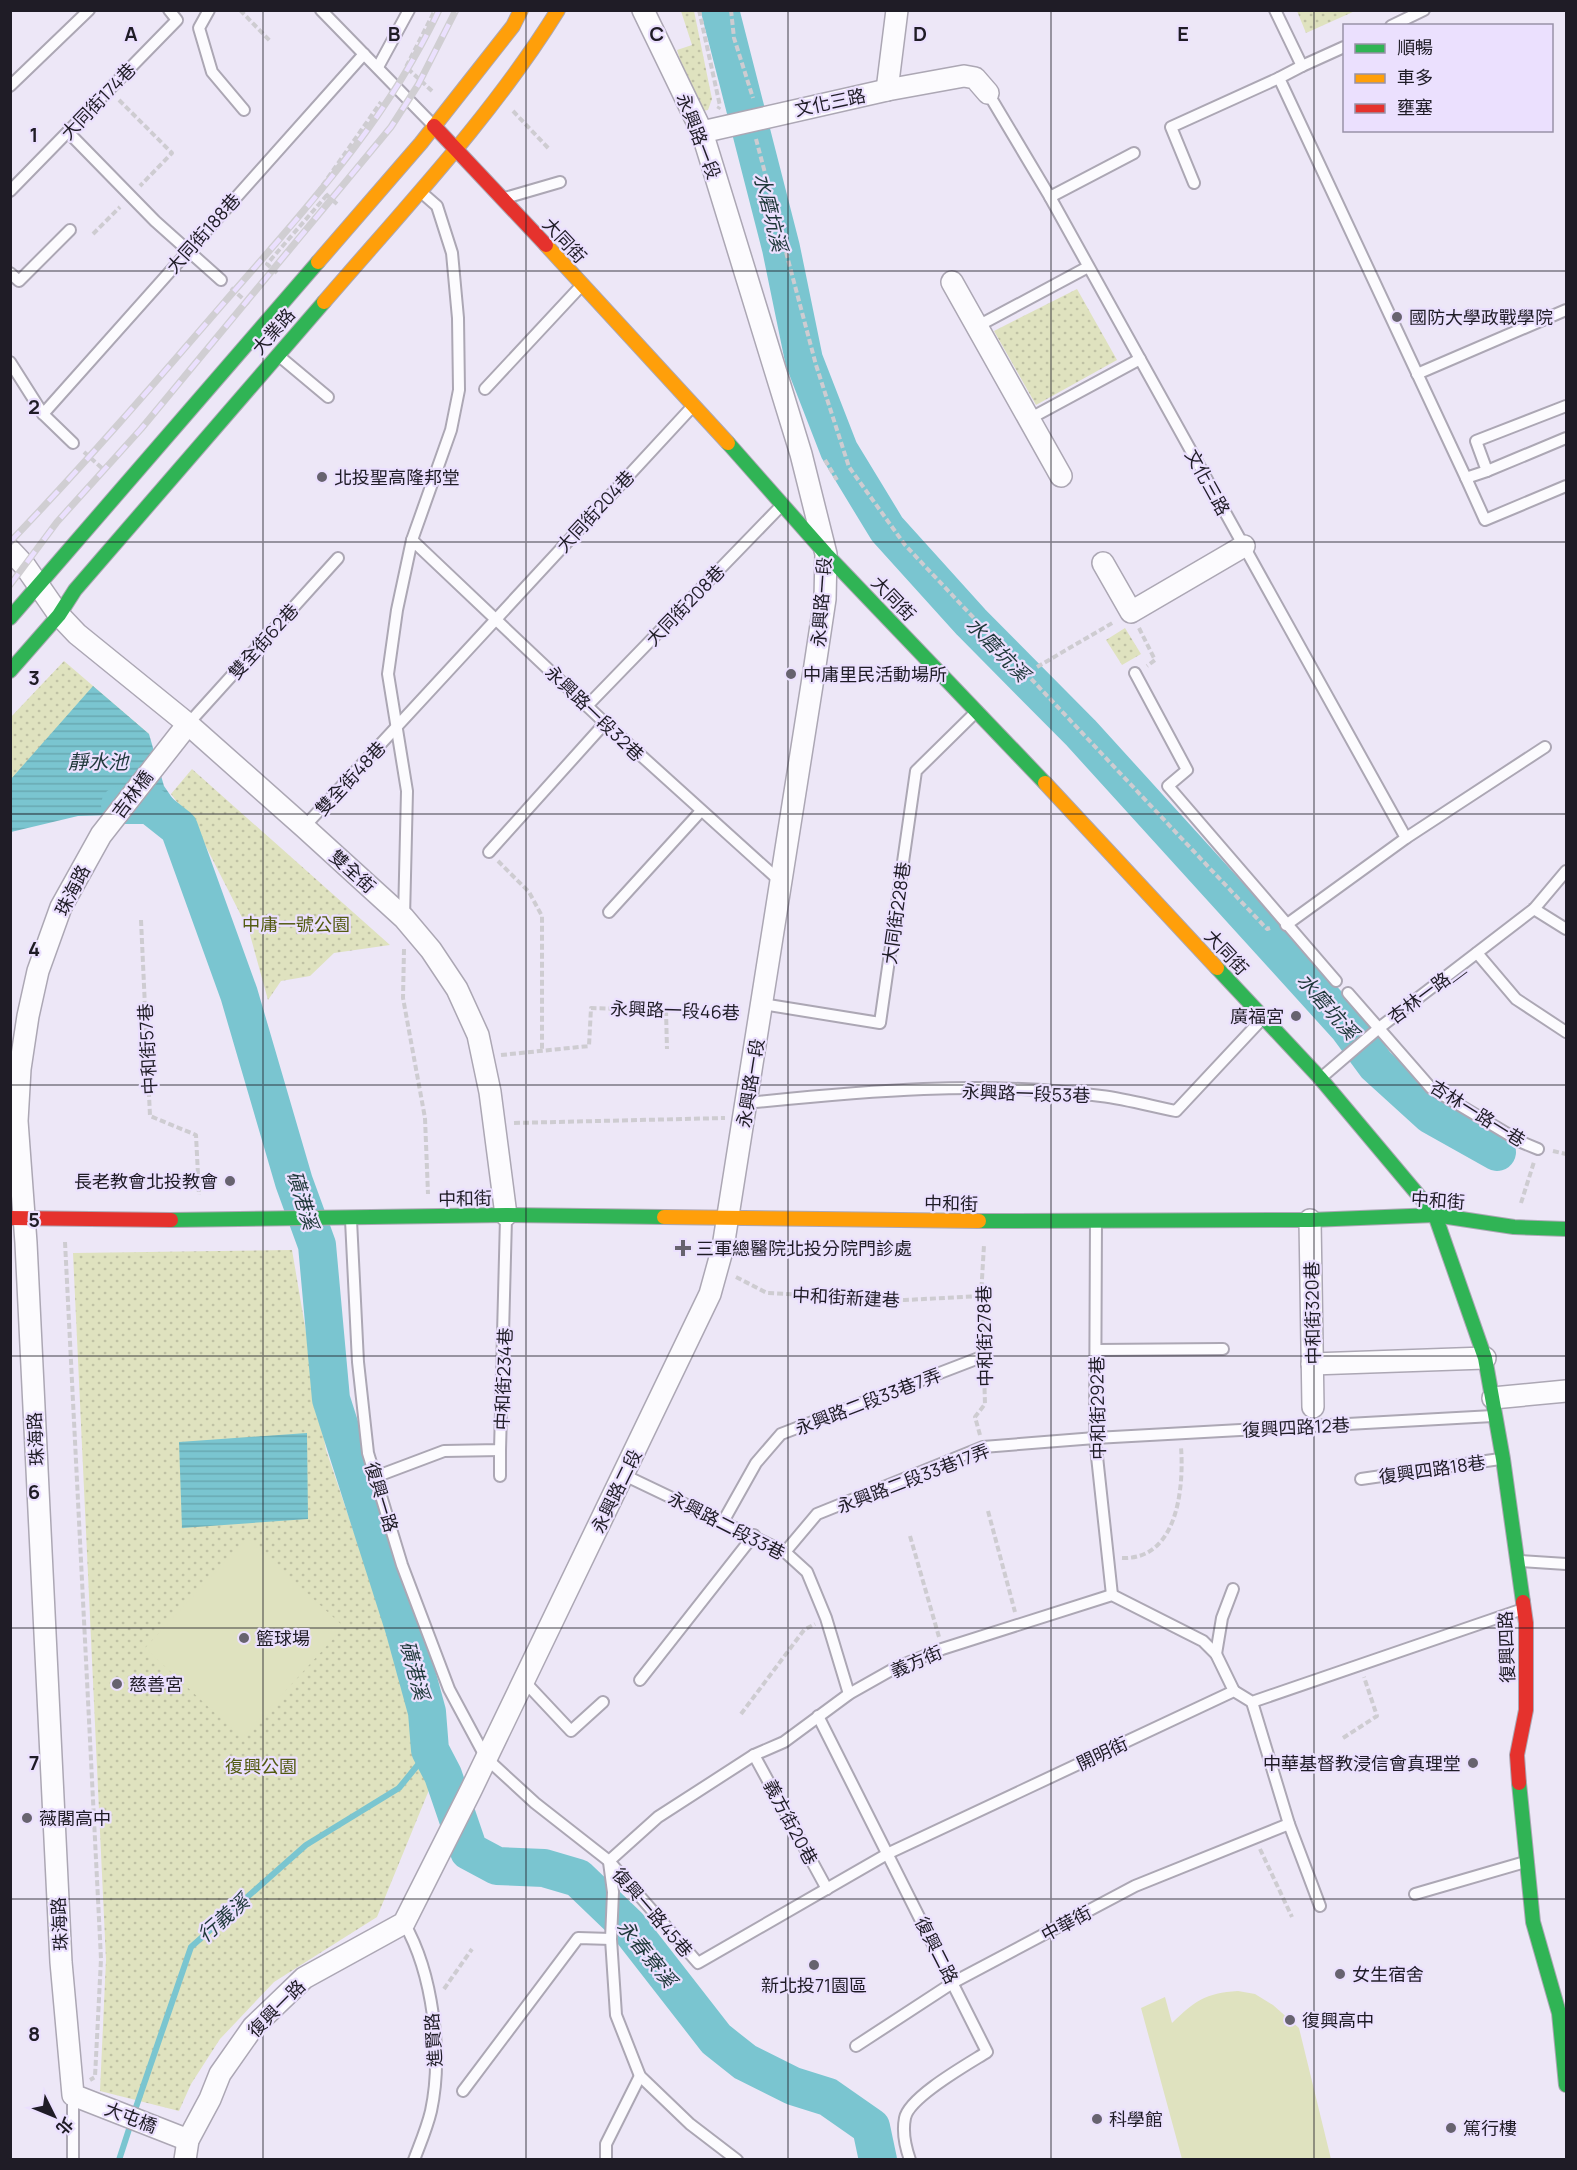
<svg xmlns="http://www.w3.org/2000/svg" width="1577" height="2170" viewBox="0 0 1577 2170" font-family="Manrope,'Noto Sans TC',sans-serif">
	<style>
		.green { fill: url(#green-dots) }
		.pitch { fill: #dfe2bf }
		.water { fill: url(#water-rules) }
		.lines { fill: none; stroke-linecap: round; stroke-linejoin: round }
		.stream { stroke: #7ac5d0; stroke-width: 6 }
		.river { stroke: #7ac5d0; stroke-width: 38 }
		.lane-casing { stroke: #aca7b4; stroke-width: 14 }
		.street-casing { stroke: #aca7b4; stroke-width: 24 }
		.fast-casing { stroke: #aca7b4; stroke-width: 16 }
		.slow-casing { stroke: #aca7b4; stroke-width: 16 }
		.jam-casing { stroke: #aca7b4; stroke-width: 16 }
		.path { stroke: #ceccd1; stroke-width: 4; stroke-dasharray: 6 3; stroke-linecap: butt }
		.lane { stroke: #fcfbfe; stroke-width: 10 }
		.street { stroke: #fcfbfe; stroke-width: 21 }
		.fast { stroke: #30b455; stroke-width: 14 }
		.slow { stroke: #ff9f0a; stroke-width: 14 }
		.jam { stroke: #e5322d; stroke-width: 14 }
		.rail-casing { stroke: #d0ced2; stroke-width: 7 }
		.rail { stroke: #ebe0fe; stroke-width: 4.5; stroke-dasharray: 14; stroke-linecap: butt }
		.grid { fill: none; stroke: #1f1c26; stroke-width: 1.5; stroke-opacity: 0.55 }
		.poi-dot { fill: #67636f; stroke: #ebe0fe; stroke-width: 2 }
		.labels { text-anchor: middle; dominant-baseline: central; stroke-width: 4.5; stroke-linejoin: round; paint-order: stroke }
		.street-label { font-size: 18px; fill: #1f1c26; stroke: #ebe0fe }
		.poi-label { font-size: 18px; fill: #1f1c26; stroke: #ebe0fe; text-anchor: start }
		.park-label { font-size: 18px; fill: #535b12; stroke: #ebe0fe }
		.water-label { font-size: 20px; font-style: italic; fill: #1e3739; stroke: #ebe0fe }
		.grid-label { font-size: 20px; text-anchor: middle; font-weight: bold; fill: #1f1c26; stroke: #ebe0fe; stroke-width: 4.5; stroke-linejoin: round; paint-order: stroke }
	</style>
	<defs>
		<pattern id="green-dots" width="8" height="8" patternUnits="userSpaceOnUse" patternTransform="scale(1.5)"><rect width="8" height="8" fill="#dfe2bf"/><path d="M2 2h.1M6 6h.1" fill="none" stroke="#bfc1a4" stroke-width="1.8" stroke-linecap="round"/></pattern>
		<pattern id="water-rules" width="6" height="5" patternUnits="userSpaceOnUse" patternTransform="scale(1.5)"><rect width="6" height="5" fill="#7ac5d0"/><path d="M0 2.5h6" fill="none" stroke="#69a9b2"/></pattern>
	</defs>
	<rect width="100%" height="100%" fill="#ede7f7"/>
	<g class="green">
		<path d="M681,11H694L712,99L708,110L703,111L694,104L677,50L692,45Z"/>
		<path d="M1297,11H1355L1306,33Z"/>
		<path d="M1077,289L1117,360L1036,405L994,331Z"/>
		<path d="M1125,628L1141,654L1122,665L1106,640Z"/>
		<path d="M64,661L149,734L11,786L10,718Z"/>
		<path d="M192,769L390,945L334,953L310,976L281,981L268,1000L249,931L196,827L171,794Z"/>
		<path d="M292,1250L326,1450L396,1656L438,1768L377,1917L274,1982L220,2039L191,2084L179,2111L100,2091L106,1960L73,1253Z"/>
	</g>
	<g class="pitch">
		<path d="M247,1538L344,1627L242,1738L145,1648Z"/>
		<path d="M1238,1991L1255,1994L1273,2005L1299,2028L1331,2159H1182L1141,2008L1165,1997L1172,2023C1195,2001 1205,1993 1238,1991Z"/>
	</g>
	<g class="water">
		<path d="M93,686L149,734L164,786L177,805L159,826L143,814L78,816L11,832V779Z"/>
		<path d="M307,1433L308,1519L182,1528L179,1442Z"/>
	</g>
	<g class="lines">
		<g class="stream">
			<path d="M134,2113L191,1947L306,1845L399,1788L430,1750"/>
			<path d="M119,2160L131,2123"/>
		</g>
		<g class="river">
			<path d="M720,10L781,248L804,360L839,450L887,529L971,622L1081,733L1348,1027L1376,1065L1431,1115L1497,1152"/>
			<path d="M120,805H150L179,828L239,994L294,1182L317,1245L331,1399L404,1628L427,1712L430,1750L443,1775L469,1851L497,1866L544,1868L578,1878L628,1926L716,2039L745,2062L793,2086L828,2097L871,2127L878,2160"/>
		</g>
		<g class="lane-casing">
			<g id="lane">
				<path d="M209,10L199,28L212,72L244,110"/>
				<path d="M321,10L432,124"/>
				<path d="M1275,10L1302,66L1344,47"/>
				<path d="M1391,26L1424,10"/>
				<path d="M1302,66L1279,78L1466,478L1487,471L1476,441L1566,406"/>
				<path d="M378,67L409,10"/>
				<path d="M10,86L89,10"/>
				<path d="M988,93L1050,197L1406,838L1286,925"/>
				<path d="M68,132L155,221L221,280"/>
				<path d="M1194,183L1171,127L1279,78"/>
				<path d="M10,191L177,20L169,10"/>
				<path d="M1050,197L1134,153"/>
				<path d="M505,198L560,182"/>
				<path d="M10,273L19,281L70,230"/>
				<path d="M976,327L1088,267"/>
				<path d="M279,356L328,397"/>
				<path d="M10,362L43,414L73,443"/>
				<path d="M1417,374L1566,310"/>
				<path d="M485,389L581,286"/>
				<path d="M43,414L364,54"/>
				<path d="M1029,419L1140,359"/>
				<path d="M1487,471L1566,438"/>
				<path d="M1466,478L1485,520L1566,486"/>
				<path d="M412,540L605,723L781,882"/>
				<path d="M1135,673L1187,770L1168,786L1336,981"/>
				<path d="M587,706L781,506"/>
				<path d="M188,724L338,558"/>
				<path d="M304,827L692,407"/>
				<path d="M1406,838L1545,747"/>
				<path d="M489,852L605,723"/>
				<path d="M1534,909L1566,929"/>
				<path d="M609,912L701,811"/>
				<path d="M404,918L407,791L388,674L397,610L412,540L451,430L459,390L458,318L452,253L437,206L421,192"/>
				<path d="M1477,953L1516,999L1566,1032"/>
				<path d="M1348,993L1431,1088L1521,1142L1538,1149"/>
				<path d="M762,1004L880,1023L916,771L977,711"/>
				<path d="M1322,1077L1379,1028L1534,909L1566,871"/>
				<path d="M747,1103C863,1091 984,1080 1101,1096C1126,1099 1151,1106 1176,1111L1263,1018"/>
				<path d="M351,1220L358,1362L368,1453L402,1565L449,1689L486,1758L535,1803L609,1861L698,1963L889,1853L1234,1691L1252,1702L1523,1609"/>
				<path d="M1096,1221L1095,1438L1112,1595"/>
				<path d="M1096,1350L1223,1349"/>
				<path d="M500,1450V1476"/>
				<path d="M624,1475L785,1552L807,1572L826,1618L849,1694"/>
				<path d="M375,1477L444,1451L500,1450L506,1218"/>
				<path d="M1361,1479L1500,1459"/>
				<path d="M724,1520L756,1463L781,1434L984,1356"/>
				<path d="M785,1552L817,1514L983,1447L1095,1438L1493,1416"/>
				<path d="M1521,1561L1566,1564"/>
				<path d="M1216,1654L1222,1618L1233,1589"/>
				<path d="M640,1680L754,1535"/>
				<path d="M524,1681L571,1731L603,1702"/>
				<path d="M1252,1702L1289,1824L1320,1906"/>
				<path d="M818,1716L987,2052C968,2064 909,2097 905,2118C902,2133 905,2146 910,2160"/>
				<path d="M754,1755L827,1889"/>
				<path d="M609,1861L658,1817L754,1755L784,1742L849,1694L895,1668L942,1649L1112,1595L1203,1641L1216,1654L1234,1691"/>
				<path d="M609,1862L613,1892L611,1939L616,2015L640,2076L690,2124L737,2160"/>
				<path d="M1415,1894L1525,1862"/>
				<path d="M404,1923C433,1973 443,2055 431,2111C427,2128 420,2144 414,2160"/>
				<path d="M856,2046L954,1982L1135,1886L1289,1824"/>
				<path d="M463,2091L578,1938L611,1939"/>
				<path d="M73,2160V2095"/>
				<path d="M606,2160V2144L640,2076"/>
			</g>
		</g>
		<g class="street-casing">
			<g id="street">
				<path d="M887,90L897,10"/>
				<path d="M702,132L887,90L964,76L975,78L988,93"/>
				<path d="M952,282L1061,476"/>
				<path d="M10,550L25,566L59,615L77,634L188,724L304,827L404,918L431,950L457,989L478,1035L490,1092L506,1215"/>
				<path d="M1103,563L1131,612L1244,546"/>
				<path d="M188,724L101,835L61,907L38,971L28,1016L20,1069L17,1121L26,1243L61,1962L73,2095L188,2140"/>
				<path d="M1310,1220L1313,1407"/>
				<path d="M1312,1364L1485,1358"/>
				<path d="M1493,1398L1566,1391"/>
				<path d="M185,2160L188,2140L210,2099L220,2074L253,2027L304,1978L404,1923L471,1790L710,1294L723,1247L814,672L825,599L826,554L801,454L702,132L643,10"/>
			</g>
		</g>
		<g class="fast-casing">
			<g id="fast">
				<path d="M728,443L826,554L1045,783"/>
				<path d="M10,618L318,262"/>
				<path d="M10,671L59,615L75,590L324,302"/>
				<path d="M1217,968L1320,1078L1435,1215L1485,1358L1503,1459L1523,1602"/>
				<path d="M171,1220L506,1215L664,1217"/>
				<path d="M979,1221L1310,1220L1435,1215L1514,1227L1566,1229"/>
				<path d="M1519,1783L1533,1922L1559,2013L1566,2085"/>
			</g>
		</g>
		<g class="slow-casing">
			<g id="slow">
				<path d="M546,245L728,443"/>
				<path d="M318,262L421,143L513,26L521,10"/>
				<path d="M324,302C404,209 493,115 558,10"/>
				<path d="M1045,783L1217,968"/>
				<path d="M664,1217L979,1221"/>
			</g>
		</g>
		<g class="jam-casing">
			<g id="jam">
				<path d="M434,126L546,245"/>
				<path d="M10,1218L171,1220"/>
				<path d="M1519,1783L1517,1755L1526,1710V1623L1523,1602"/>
			</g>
		</g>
		<g class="path">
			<path d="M240,10L271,42"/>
			<path d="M699,10L720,106L718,109"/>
			<path d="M731,10L734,38L753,98"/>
			<path d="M432,91L406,67L435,10"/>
			<path d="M119,100L172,153L140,186"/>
			<path d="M513,111L550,150"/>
			<path d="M756,139L816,365L849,467L905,545L1267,929L1270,928"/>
			<path d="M337,204L320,189L381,102"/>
			<path d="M93,234L120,207"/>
			<path d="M277,273L267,264L327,195"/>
			<path d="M231,288L250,305"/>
			<path d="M84,452L105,471"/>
			<path d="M825,460L837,480"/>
			<path d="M1139,628L1155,660L1147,666"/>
			<path d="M1037,667L1114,622"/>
			<path d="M498,861L529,892L542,916V1051"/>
			<path d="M141,920L150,1116L196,1135L199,1195"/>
			<path d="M404,949L403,998L425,1118L428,1194"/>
			<path d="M666,1010L667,1049"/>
			<path d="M501,1055L589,1046L591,1008L741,1012"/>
			<path d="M514,1123L725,1118"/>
			<path d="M1553,1151L1566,1154"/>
			<path d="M1521,1203L1534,1162"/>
			<path d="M65,1242L101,1959L95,2077L90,2080"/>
			<path d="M736,1277L767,1293L905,1300L981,1296"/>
			<path d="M984,1342L981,1296L984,1245"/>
			<path d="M980,1435L975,1417L985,1404L984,1371"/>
			<path d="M988,1511L1015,1612"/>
			<path d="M910,1536L939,1637"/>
			<path d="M1122,1558C1178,1560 1184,1487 1181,1447"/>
			<path d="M741,1714L804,1630L815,1624"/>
			<path d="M1343,1738L1377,1716L1364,1677"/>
			<path d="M1260,1849L1292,1917"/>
			<path d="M444,1989L472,1949"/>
		</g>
		<use href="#lane" class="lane"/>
		<use href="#street" class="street"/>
		<use href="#fast" class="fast"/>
		<use href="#slow" class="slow"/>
		<use href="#jam" class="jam"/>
		<g class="rail-casing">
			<g id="rail">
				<path d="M10,542C84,465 153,385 222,305C303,212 386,123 439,10"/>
				<path d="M10,585L57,522L141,429L391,127L418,85L456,10"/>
			</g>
		</g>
		<use href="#rail" class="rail"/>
	</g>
	<path class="grid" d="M263,10V2160M526,10V2160M788,10V2160M1051,10V2160M1314,10V2160M10,271H1566M10,542H1566M10,814H1566M10,1085H1566M10,1356H1566M10,1628H1566M10,1899H1566"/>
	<g class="poi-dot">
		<circle cx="1397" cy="317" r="6"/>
		<circle cx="322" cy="477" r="6"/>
		<circle cx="791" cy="674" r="6"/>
		<circle cx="1296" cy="1016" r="6"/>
		<circle cx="230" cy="1181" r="6"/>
		<path d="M680 1239h6v6h6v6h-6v6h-6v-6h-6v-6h6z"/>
		<circle cx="244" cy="1638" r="6"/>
		<circle cx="117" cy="1684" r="6"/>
		<circle cx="1473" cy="1763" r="6"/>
		<circle cx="27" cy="1818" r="6"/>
		<circle cx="814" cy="1965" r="6"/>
		<circle cx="1340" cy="1974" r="6"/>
		<circle cx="1290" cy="2020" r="6"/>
		<circle cx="1097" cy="2119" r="6"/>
		<circle cx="1451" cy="2128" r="6"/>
	</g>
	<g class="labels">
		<g class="street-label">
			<text transform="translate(98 101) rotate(-46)">大同街174巷</text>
			<text transform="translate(830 102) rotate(-12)">文化三路</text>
			<text transform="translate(699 136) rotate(69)">永興路一段</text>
			<text transform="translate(203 233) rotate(-48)">大同街188巷</text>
			<text transform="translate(565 240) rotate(47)">大同街</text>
			<text transform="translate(273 331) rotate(-49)">大業路</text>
			<text transform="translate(1208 482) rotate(61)">文化三路</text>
			<text transform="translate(595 511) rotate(-47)">大同街204巷</text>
			<text transform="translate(894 598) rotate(46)">大同街</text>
			<text transform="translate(821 602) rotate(-86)">永興路一段</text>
			<text transform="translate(685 605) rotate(-46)">大同街208巷</text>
			<text transform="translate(263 641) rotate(-48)">雙全街62巷</text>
			<text transform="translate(595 713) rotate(44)">永興路一段32巷</text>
			<text transform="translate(350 778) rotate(-47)">雙全街48巷</text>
			<text transform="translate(132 794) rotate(-53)">吉林橋</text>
			<text transform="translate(353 871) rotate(42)">雙全街</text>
			<text transform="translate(72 890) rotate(-63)">珠海路</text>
			<text transform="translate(896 913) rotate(-82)">大同街228巷</text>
			<text transform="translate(1227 952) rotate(47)">大同街</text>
			<text transform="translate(1426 992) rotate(-37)">杏林一路＿</text>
			<text transform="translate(675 1010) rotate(2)">永興路一段46巷</text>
			<text transform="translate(147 1049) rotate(-93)">中和街57巷</text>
			<text transform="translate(750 1083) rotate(-81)">永興路一段</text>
			<text transform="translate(1026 1093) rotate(2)">永興路一段53巷</text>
			<text transform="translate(1478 1113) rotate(32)">杏林一路一巷</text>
			<text transform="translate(465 1198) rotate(-1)">中和街</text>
			<text transform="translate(1438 1200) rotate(4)">中和街</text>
			<text transform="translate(951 1203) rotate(1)">中和街</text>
			<text transform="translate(846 1297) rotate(3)">中和街新建巷</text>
			<text transform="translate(1312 1313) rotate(-91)">中和街320巷</text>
			<text transform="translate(984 1336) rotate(-91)">中和街278巷</text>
			<text transform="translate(503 1379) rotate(-88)">中和街234巷</text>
			<text transform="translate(868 1401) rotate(-21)">永興路二段33巷7弄</text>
			<text transform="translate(1097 1408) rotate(-91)">中和街292巷</text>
			<text transform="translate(1296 1427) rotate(-3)">復興四路12巷</text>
			<text transform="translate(35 1439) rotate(-93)">珠海路</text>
			<text transform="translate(1432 1469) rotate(-8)">復興四路18巷</text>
			<text transform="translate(913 1478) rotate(-21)">永興路二段33巷17弄</text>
			<text transform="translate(616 1491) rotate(-64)">永興路二段</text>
			<text transform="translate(382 1497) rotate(73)">復興一路</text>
			<text transform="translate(727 1525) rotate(27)">永興路二段33巷</text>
			<text transform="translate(1506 1647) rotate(-92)">復興四路</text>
			<text transform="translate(916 1661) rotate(-23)">義方街</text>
			<text transform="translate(1102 1753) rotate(-25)">開明街</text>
			<text transform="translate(791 1822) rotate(62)">義方街20巷</text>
			<text transform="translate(653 1912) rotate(49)">復興一路45巷</text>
			<text transform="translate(1066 1923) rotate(-28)">中華街</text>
			<text transform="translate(59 1924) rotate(-93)">珠海路</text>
			<text transform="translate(937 1950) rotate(63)">復興二路</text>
			<text transform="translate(276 2008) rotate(-45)">復興一路</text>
			<text transform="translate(433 2040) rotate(-94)">進賢路</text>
			<text transform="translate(131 2117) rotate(21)">大屯橋</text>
		</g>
		<g class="poi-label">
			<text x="1409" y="317">國防大學政戰學院</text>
			<text x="334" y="477">北投聖高隆邦堂</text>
			<text x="803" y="674">中庸里民活動場所</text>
			<text x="1284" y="1016" text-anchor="end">廣福宮</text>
			<text x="218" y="1181" text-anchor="end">長老教會北投教會</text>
			<text x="696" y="1248">三軍總醫院北投分院門診處</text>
			<text x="256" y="1638">籃球場</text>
			<text x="129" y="1684">慈善宮</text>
			<text x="1461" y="1763" text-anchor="end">中華基督教浸信會真理堂</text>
			<text x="39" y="1818">薇閣高中</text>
			<text x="1352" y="1974">女生宿舍</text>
			<text x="814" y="1985" text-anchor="middle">新北投71園區</text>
			<text x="1302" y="2020">復興高中</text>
			<text x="1109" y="2119">科學館</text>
			<text x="1463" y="2128">篤行樓</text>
		</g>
		<g class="park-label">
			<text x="296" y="924">中庸一號公園</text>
			<text x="261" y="1766">復興公園</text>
		</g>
		<g class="water-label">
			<text transform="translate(771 212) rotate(76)">水磨坑溪</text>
			<text transform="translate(998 649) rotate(46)">水磨坑溪</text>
			<text x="98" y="761">靜水池</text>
			<text transform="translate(1328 1006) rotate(49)">水磨坑溪</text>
			<text transform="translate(303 1200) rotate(73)">磺港溪</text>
			<text transform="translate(415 1670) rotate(75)">磺港溪</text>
			<text transform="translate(223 1918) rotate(-41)">行義溪</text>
			<text transform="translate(647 1953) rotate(51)">永春寮溪</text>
		</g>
	</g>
	<g class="grid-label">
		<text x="131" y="41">A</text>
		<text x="394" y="41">B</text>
		<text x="657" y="41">C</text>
		<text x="920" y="41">D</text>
		<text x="1183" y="41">E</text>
		<text x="34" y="142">1</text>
		<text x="34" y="414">2</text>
		<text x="34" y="685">3</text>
		<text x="34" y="956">4</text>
		<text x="34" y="1227">5</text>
		<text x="34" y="1499">6</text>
		<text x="34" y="1770">7</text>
		<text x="34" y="2041">8</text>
	</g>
	<rect width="1577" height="2170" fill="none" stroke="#1f1c26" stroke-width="24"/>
	<rect x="1343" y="24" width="210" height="108" fill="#ebe0fe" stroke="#9992a8" stroke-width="1.5"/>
	<rect x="1355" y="44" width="30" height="9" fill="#30b455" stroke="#9992a8" stroke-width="1.5"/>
	<text x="1397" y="54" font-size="18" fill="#1f1c26">順暢</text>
	<rect x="1355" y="74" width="30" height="9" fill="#ff9f0a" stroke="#9992a8" stroke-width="1.5"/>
	<text x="1397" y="84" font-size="18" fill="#1f1c26">車多</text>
	<rect x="1355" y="104" width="30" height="9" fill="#e5322d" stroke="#9992a8" stroke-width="1.5"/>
	<text x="1397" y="114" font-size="18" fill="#1f1c26">壅塞</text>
	<g transform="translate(54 2116) rotate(133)" stroke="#ebe0fe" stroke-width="4.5" paint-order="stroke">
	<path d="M0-4.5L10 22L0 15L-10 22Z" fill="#1f1c26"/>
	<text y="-9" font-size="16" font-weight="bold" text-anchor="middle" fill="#1f1c26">北</text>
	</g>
</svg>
